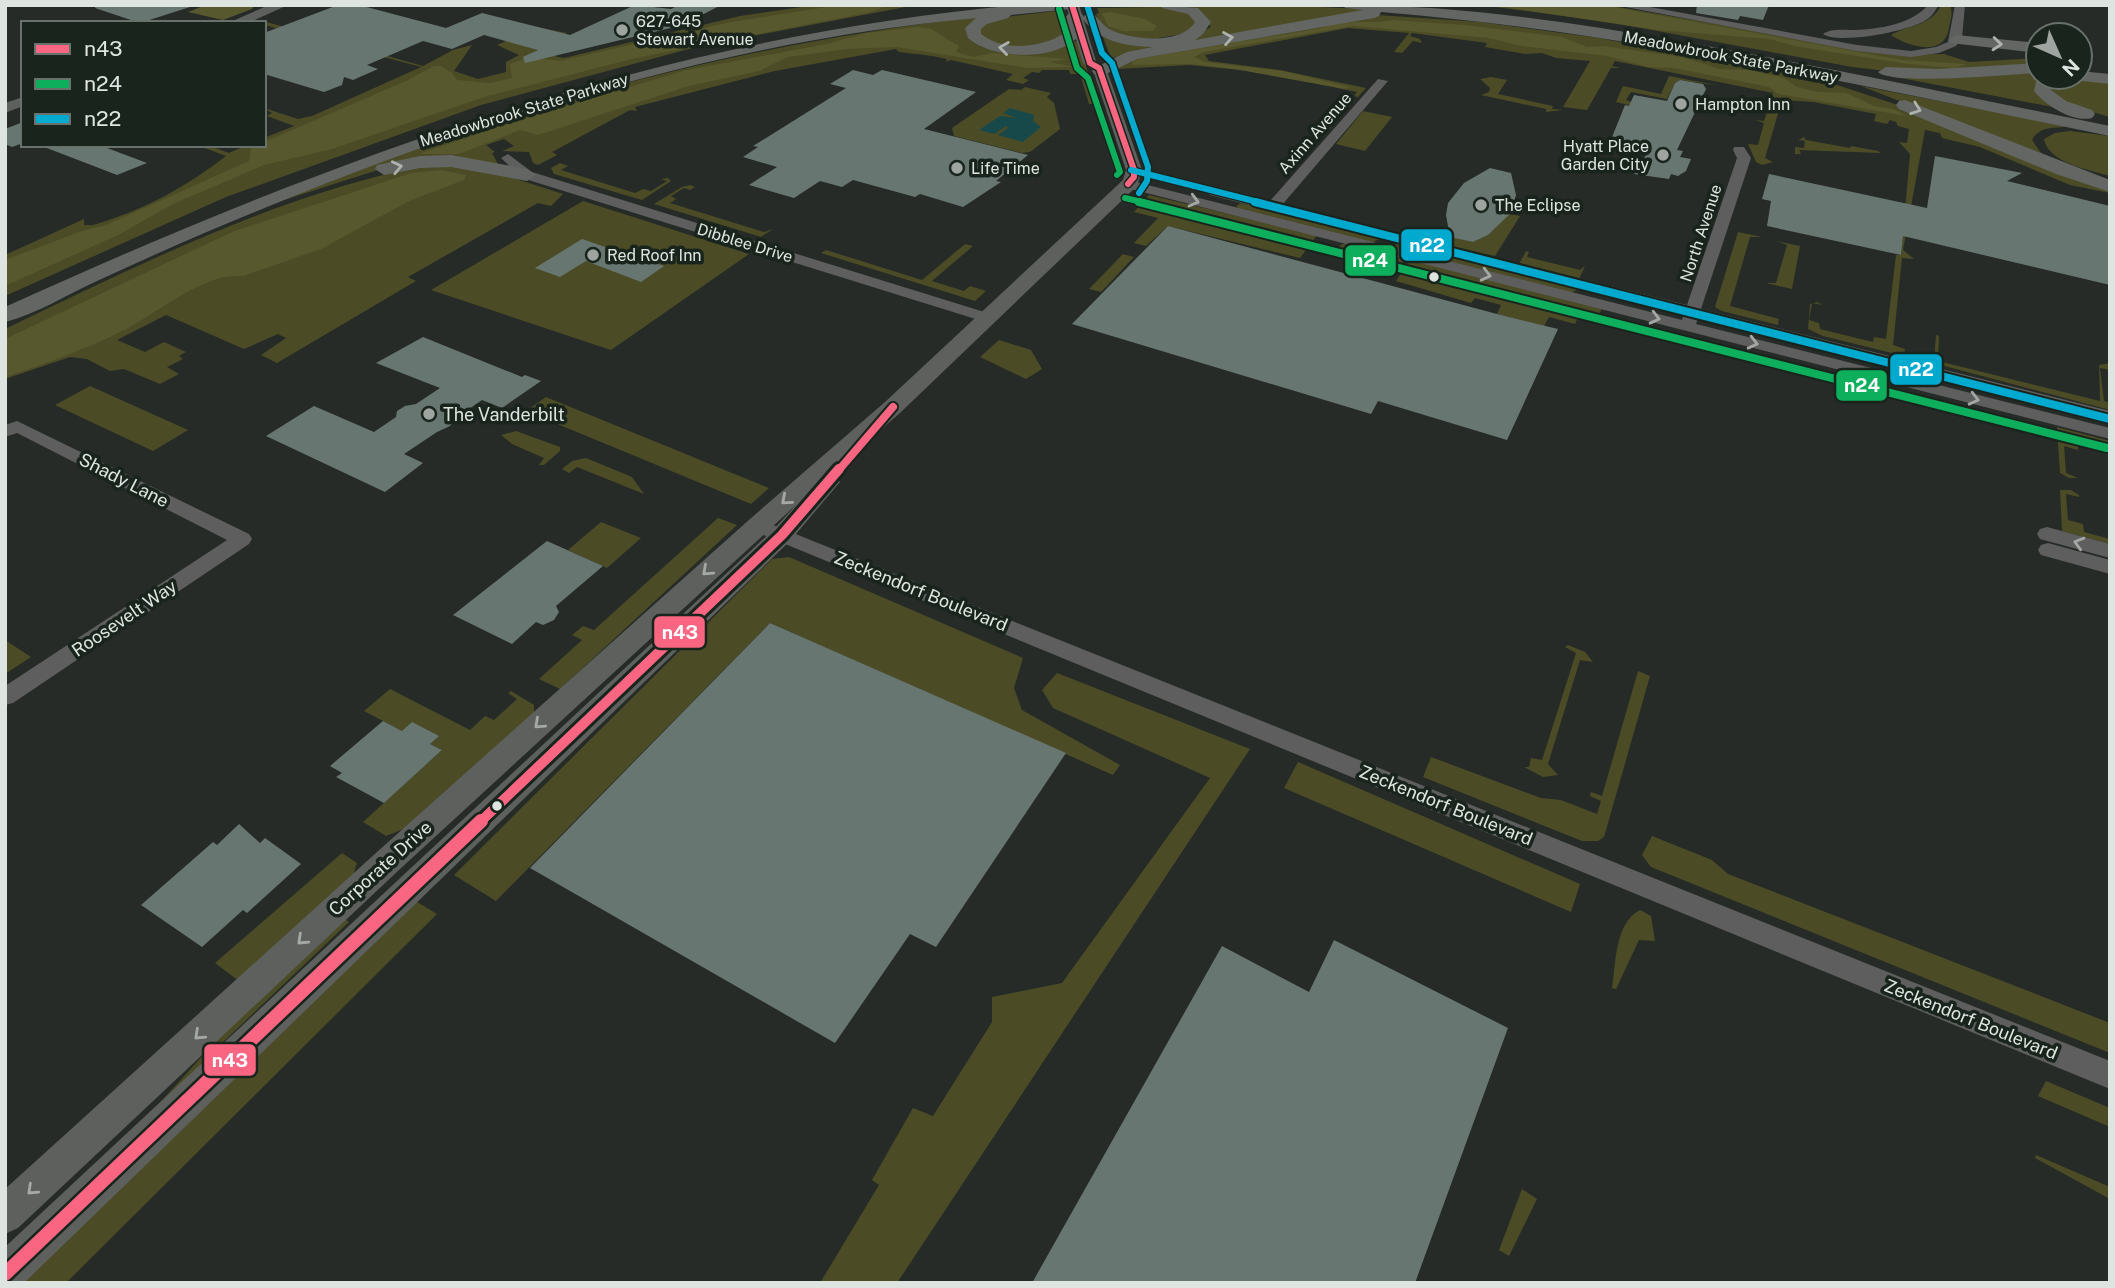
<svg xmlns="http://www.w3.org/2000/svg" width="2115" height="1288" viewBox="0 0 2115 1288" font-family="'Public Sans',sans-serif">
	<style>
		.green { fill: #4b4c26 }
		.forest { fill: #57582d }
		.water { fill: #17494b }
		.building { fill: #687672 }
		.lines { fill: none; stroke-linecap: round; stroke-linejoin: round }
		.minor { fill: #5d5e5d; fill-rule: evenodd }
		.major { fill: #5d605d; fill-rule: evenodd }
		.highway { fill: #636663; fill-rule: evenodd }
		.bus-1-far3-casing { stroke: #19241d; stroke-width: 9 }
		.bus-1-far2-casing { stroke: #19241d; stroke-width: 12 }
		.bus-1-far1-casing { stroke: #19241d; stroke-width: 16 }
		.bus-1-casing { stroke: #19241d; stroke-width: 19 }
		.bus-2-far1-casing { stroke: #19241d; stroke-width: 9 }
		.bus-2-casing { stroke: #19241d; stroke-width: 12 }
		.bus-3-far1-casing { stroke: #19241d; stroke-width: 9 }
		.bus-3-casing { stroke: #19241d; stroke-width: 12 }
		.bus-1-far3 { stroke: #fa6682; stroke-width: 6 }
		.bus-1-far2 { stroke: #fa6682; stroke-width: 8 }
		.bus-1-far1 { stroke: #fa6682; stroke-width: 10 }
		.bus-1 { stroke: #fa6682; stroke-width: 14 }
		.bus-2-far1 { stroke: #0daf5c; stroke-width: 6 }
		.bus-2 { stroke: #0daf5c; stroke-width: 8 }
		.bus-3-far1 { stroke: #00a9ce; stroke-width: 6 }
		.bus-3 { stroke: #00a9ce; stroke-width: 8 }
		.oneway { stroke: #adb2ae }
		.oneway2 { stroke: #a4a8a5 }
		.oneway3 { stroke: #a4a9a5 }
		.poi-dot { fill: #9ea49f; stroke: #19241d; stroke-width: 2.5 }
		.bus-dot { fill: #dee5e0; stroke: #19241d; stroke-width: 2.5 }
		.labels { text-anchor: middle; dominant-baseline: central; stroke-width: 7; stroke-linejoin: round; paint-order: stroke }
		.far-poi-label { font-size: 16px; fill: #dee5e0; stroke: #19241d; text-anchor: start }
		.far-street-label { font-size: 16px; fill: #dee5e0; stroke: #19241d }
		.poi-label { font-size: 18px; fill: #dee5e0; stroke: #19241d; text-anchor: start }
		.street-label { font-size: 18px; fill: #dee5e0; stroke: #19241d }
		.line-badge { stroke: #19241d; stroke-width: 2.5 }
		.badge-label { font-size: 19px; text-anchor: middle; font-weight: bold; fill: #fff }
	</style>
	<rect width="100%" height="100%" fill="#262b27"/>
	<g class="green">
		<path d="M816,5H916L700,46L481,105L226,197L5,296V255L84,219V225H93C142,211 186,187 226,156L197,145H207L229,153L247,145H264V138L294,126L267,116L272,113L264,108L298,119L312,116L421,67L257,23L263,21L423,66L453,50L472,45L454,71L478,79L506,72V62L519,55L497,45L536,27L567,33L534,52L564,58L740,16Z"/>
		<path d="M1480,5H1607L1895,55L1944,54L1969,62L2038,58V66L1887,71L1852,67L1609,22Z"/>
		<path d="M1941,5H1950C1953,12 1951,19 1949,27C1945,59 1907,46 1891,35C1908,25 1932,26 1941,5Z"/>
		<path d="M1187,6H1303L1380,10L1111,58L1103,37C1134,43 1183,44 1211,27L1196,10Z"/>
		<path d="M1160,7L1175,8L1196,16V30C1166,38 1110,52 1096,14L1099,13L1097,8Z"/>
		<path d="M1064,10L1066,16H1071L1074,29L1047,45L1002,47L978,35L980,28L998,18Z"/>
		<path d="M991,15L971,26L1000,50L1078,41L1098,104H1089L1080,74H1070L1069,70H1042L1039,73L1032,72L1023,78L1029,80L1023,84L1006,80L1013,74L951,60L946,62L947,59C931,55 915,54 899,52L896,49L775,71L635,107L637,111L630,110L552,152L557,155L538,165L533,163L529,152L502,151L514,146L504,139L486,145L495,152L492,153L499,166L484,162L384,168L284,200C509,104 748,43 991,15Z"/>
		<path d="M1378,15L1480,22L1599,38L1825,81L1928,115L2110,189V193L2070,185L1980,147L1942,138L1940,133L1925,130L1903,250L1914,259L1902,258L1893,345L1905,349L1904,356L1823,336L1808,329L1810,304L1817,302L1823,305L1812,303L1809,320L1819,323L1820,329L1873,342L1874,337L1886,339L1896,255H1901L1910,154L1899,142L1907,143L1909,129L1898,126L1896,122L1890,120L1887,124L1874,121L1876,114L1813,102L1782,100L1765,158L1773,162L1762,165L1756,162L1748,144L1758,145L1764,123L1755,120L1764,121L1769,107L1759,104L1769,105L1773,93L1615,61L1612,66L1621,68H1611L1587,110L1563,107L1590,61L1556,58L1542,53L1525,54L1485,47L1487,43L1412,33L1410,36L1420,39L1422,43L1413,41L1402,53L1394,52L1409,33L1348,28L1205,55L1209,61L1280,70L1366,88L1358,97L1354,96L1357,92L1260,72L1190,65L1117,69L1124,61Z"/>
		<path d="M2038,71V77H2051L2044,79L2058,108L1880,74Z"/>
		<path d="M1669,76L1721,86L1680,80L1675,83L1667,99L1631,92L1626,100L1661,113L1616,102L1623,86L1661,94Z"/>
		<path d="M1491,77L1507,80L1498,94L1553,106L1552,109L1563,110L1546,112V109L1481,95L1489,92L1490,88L1480,79Z"/>
		<path d="M2079,78L2110,80V117L2071,106L2050,92L2049,87L2055,82Z"/>
		<path d="M1861,86L2063,125L2064,127C2051,128 2039,127 2032,140L2041,153L2065,166Z"/>
		<path d="M1025,87L1051,93L1047,97L1054,103L1060,129L1030,152L1022,153L954,136L952,128L1009,89L1021,90Z"/>
		<path d="M1342,98L1355,101L1346,110L1329,118L1331,127L1324,136L1310,133Z"/>
		<path d="M1363,111L1392,117L1365,151L1336,144Z"/>
		<path d="M2070,131L2110,136V176C2090,170 2048,163 2044,139L2055,133Z"/>
		<path d="M1804,137L1806,140L1850,148L1851,146L1878,151L1881,153L1799,150L1801,154H1795V147L1804,148L1805,141L1798,140Z"/>
		<path d="M560,163L568,166L561,170L635,193L643,189L651,191L667,181L661,179L668,178L671,181L642,200L554,174L551,168Z"/>
		<path d="M432,164L483,168L563,194L551,206L538,203L408,277L416,281L277,363L261,355L286,338L278,334L244,349L166,315L117,340L145,352L164,342L186,352L179,356L183,359L167,367L179,374L160,384L124,369L110,371L87,359L70,357L5,379V329C142,263 282,193 432,164Z"/>
		<path d="M690,185L695,187L690,190L684,188L671,196L676,199L670,203L764,232L773,229L761,237L654,204L682,187Z"/>
		<path d="M1149,195L1317,235L1300,258L1168,226L1146,246L1134,243L1158,218L1134,212Z"/>
		<path d="M583,201L749,254L611,350L431,290Z"/>
		<path d="M1240,203L1377,236L1379,239L1371,243L1239,209L1236,207Z"/>
		<path d="M1510,214L1520,216L1495,256L1423,240L1429,231L1473,242L1488,235Z"/>
		<path d="M1738,232L1762,237H1750L1730,306L1779,319L1778,325L1722,311L1715,307Z"/>
		<path d="M1402,241L1576,286L1578,289L1571,293L1396,249L1393,246Z"/>
		<path d="M1776,241L1800,246L1792,289L1766,283H1776L1787,245Z"/>
		<path d="M1345,243L1401,258L1404,262L1396,264L1340,250L1339,246Z"/>
		<path d="M965,244L973,246L932,281L964,291L970,286L986,291L975,301L821,253L826,250L922,280Z"/>
		<path d="M1526,251L1529,252L1527,257L1580,270L1585,266L1579,279L1519,264Z"/>
		<path d="M1123,254L1134,257L1101,292L1089,289Z"/>
		<path d="M1412,257L1603,306L1598,317L1580,313L1575,324L1549,317L1544,326L1497,314L1501,305L1475,298L1471,303L1396,281Z"/>
		<path d="M1936,335L1939,336L1938,361L2100,401L2099,365L2110,363V370L2100,368L2104,401L2110,403V410L1937,364L1934,361Z"/>
		<path d="M999,340L1031,350L1042,369L1026,379L980,357Z"/>
		<path d="M90,386L188,430L153,451L55,405Z"/>
		<path d="M546,397L769,488L751,504L526,411Z"/>
		<path d="M2057,427L2110,441V451L2078,443V450L2064,446L2066,473L2078,478H2069L2060,473Z"/>
		<path d="M516,431L560,447V451L544,465H539L544,458L512,444L501,435Z"/>
		<path d="M586,458L632,477L644,494L577,467L569,473L562,469L572,461Z"/>
		<path d="M2060,490H2071L2079,495V497L2066,494L2068,520L2083,524L2084,532L2110,539V544L2062,531Z"/>
		<path d="M718,518L737,525L560,689L539,679L582,640L572,635L583,626L594,630Z"/>
		<path d="M601,522L641,538L607,568L568,550Z"/>
		<path d="M789,557L1023,658L1014,688L1022,710L1120,765L1113,775L770,623L496,901L454,875L772,559Z"/>
		<path d="M5,640L31,657L5,674Z"/>
		<path d="M1568,645L1585,652L1593,662L1580,660L1548,764L1558,775L1543,777L1524,767H1529L1531,758L1542,760L1576,653L1565,647Z"/>
		<path d="M1638,671L1650,676L1604,837L1598,841H1582L1423,777L1431,757L1541,798L1561,800L1597,814L1601,801L1590,796L1591,792L1602,796Z"/>
		<path d="M1057,673L1250,749L897,1283H820L879,1185L872,1180L913,1108L933,1116L992,1022V997L1062,983L1210,778L1053,708L1042,690Z"/>
		<path d="M390,689L470,730L485,716L494,720L517,699L508,693L511,691L534,705V713L411,826L386,836L363,822L442,750L430,744L438,736L402,731L364,711Z"/>
		<path d="M1298,762L1580,884L1571,912L1284,788Z"/>
		<path d="M1652,836L1712,860L1728,874L2110,1023V1053L1651,867L1642,855Z"/>
		<path d="M342,853L357,863L351,882L239,981L215,963Z"/>
		<path d="M414,900L437,914L66,1283H19Z"/>
		<path d="M1640,910L1651,916L1655,941L1639,940L1616,989L1612,988C1616,962 1615,923 1640,910Z"/>
		<path d="M345,919L349,922L219,1046L165,1107L135,1130L218,1039Z"/>
		<path d="M2046,1081L2110,1108V1127L2038,1096Z"/>
		<path d="M2036,1155L2110,1187V1199L2035,1158Z"/>
		<path d="M1522,1189L1537,1199L1509,1256L1499,1250Z"/>
	</g>
	<g class="forest">
		<path d="M206,5C221,9 237,5 254,5L252,9L223,20L188,12Z"/>
		<path d="M839,5H890L871,12L636,58L487,96L332,149L264,165L173,204L118,235L5,286V260L82,231L106,225L249,161L251,148L264,145V142L406,81L434,66H441L452,73L457,80L490,83L512,78L510,64L530,57L560,61L726,23Z"/>
		<path d="M1491,5H1603L1902,60L1967,64L1955,68L1908,64L1794,46L1770,39L1657,30Z"/>
		<path d="M1111,12L1145,19L1157,26L1153,31H1123L1108,26L1102,13Z"/>
		<path d="M1392,20L1465,25L1562,37L1587,47L1603,46L1682,57L1720,69L1750,70L1784,78L1797,87L1818,92L1847,93L1874,106L1893,109L1907,116L1778,94L1769,87L1674,68L1648,67L1607,56L1521,46L1489,38L1353,26L1204,52L1194,57L1205,62L1283,71L1350,87L1345,89L1234,69L1190,64L1131,65L1134,60L1142,58L1322,28C1343,18 1369,25 1392,20Z"/>
		<path d="M919,27L931,29L959,46L956,52L973,57L992,53L1068,59L1049,62L1075,67L1028,68L896,47L847,49L788,57L759,71L689,86L538,135L520,130L459,154H419L524,118L687,70L827,44L866,33Z"/>
		<path d="M441,170L466,175L464,180L409,201L321,249L243,276C205,272 159,312 126,329C88,349 46,363 5,377V339L232,232L411,173Z"/>
	</g>
	<path class="water" d="M1010,108L1034,115L1033,121L1041,127L1023,142L998,135L1008,128L1006,126L994,134L979,130L1000,116L1017,118L1003,113Z"/>
	<g class="building">
		<path d="M96,5H190V7L140,23L95,8Z"/>
		<path d="M338,5H359L446,28L482,13L570,35L635,5L671,9L679,5H721L683,25L525,63L523,57L538,50L484,35L452,49L423,41L367,65L378,69L353,80L344,77L342,85L324,92L264,74V33Z"/>
		<path d="M1697,5H1769L1763,20L1740,16L1738,20L1696,13Z"/>
		<path d="M853,70L873,75L882,70L976,92L924,129L1028,155L996,181L1001,182L963,207L920,194L915,197L853,180L842,187L820,181L794,198L749,185L777,167L743,157L758,147L753,146L846,88L830,84Z"/>
		<path d="M1680,80L1703,84L1706,89L1677,150L1683,151L1680,157L1691,159L1686,171L1678,176L1671,174L1669,179L1634,174L1646,155L1608,147L1625,105L1629,106L1634,95L1667,101L1675,83Z"/>
		<path d="M23,122V143L12,147L5,144V129Z"/>
		<path d="M39,145H99L147,163L117,175Z"/>
		<path d="M1935,156L2022,173L2007,181L2110,206V285L1903,236L1901,255L1767,226L1771,201L1762,199L1769,174L1927,208Z"/>
		<path d="M1490,168L1511,173L1516,195L1510,214L1488,235L1473,242L1450,237L1446,215L1448,203L1464,183Z"/>
		<path d="M1168,226L1497,314L1558,329L1507,440L1378,401L1371,414L1072,324Z"/>
		<path d="M582,239L605,247L664,266L641,282L586,261L560,277L535,268Z"/>
		<path d="M423,337L522,377L525,375L541,381L502,408L482,400L456,418L450,426L437,432L404,454L423,463L385,492L266,436L314,406L374,432L396,417L397,411L405,406L416,404L440,388L376,363Z"/>
		<path d="M547,541L603,566L556,606L559,612L554,620L543,625L536,622L512,644L453,615Z"/>
		<path d="M770,623L1066,753L936,947L910,934L835,1043L530,868Z"/>
		<path d="M383,721L402,731L412,722L439,736L430,744L442,750L384,803L336,777L342,773L330,766Z"/>
		<path d="M239,824L260,843L265,838L301,864L247,913L243,910L202,947L141,905L213,842L217,845Z"/>
		<path d="M1334,940L1508,1028L1415,1283H1032L1222,946L1309,992Z"/>
	</g>
	<g class="lines">
		<g class="minor">
			<path d="M1615,5H1639L1857,45L1911,51L1936,47L1948,42L1955,5H1965L1962,38L1956,46L1939,53L1911,57L1857,51Z"/>
			<path d="M1928,5H1939C1936,9 1933,15 1929,18C1914,31 1838,45 1823,34C1831,28 1845,30 1855,30C1880,29 1912,24 1928,5Z"/>
			<path d="M1378,79L1388,81L1282,205L1687,305L1737,158L1733,150L1734,147H1744L1751,158L1701,309L2110,411V421L1698,318L1696,324L2110,428V439L1123,187L1121,184L1128,180L1682,320L1684,314L1210,195L1208,192L1215,188L1270,201Z"/>
			<path d="M508,154L532,172L994,315L996,318L988,323L982,321L522,178L501,158Z"/>
			<path d="M17,421L249,534L252,539L249,544L13,703L5,705V686L227,540L17,433L5,437V425Z"/>
			<path d="M758,519L2110,1061V1089L751,530L748,525L751,520Z"/>
			<path d="M2047,527L2110,544V558L2040,539L2037,534L2040,529Z"/>
			<path d="M2048,543L2110,560V574L2041,555L2038,550L2041,545Z"/>
		</g>
		<g class="major">
			<path d="M269,5H288L248,23H228Z"/>
			<path d="M1066,5H1079L1096,61L1106,68L1142,170L1137,186L901,412L829,475L837,477L840,482L790,541L24,1283H5V1247L774,529L796,505L399,870L18,1228L5,1234V1189L377,852L750,519L885,402L1123,180L1126,170L1093,70L1083,63Z"/>
			<path d="M23,97V106L5,113V103Z"/>
		</g>
		<g class="highway">
			<path d="M1018,5H1078L1071,9L1011,15L1008,18L987,24L981,29V34C1003,52 1041,48 1065,33L1067,15L1075,10L1083,15L1080,35C1057,62 993,60 968,38L965,28L976,18C733,40 493,114 267,207C210,230 153,255 97,281C68,294 37,314 5,322V307C333,158 656,38 1018,5Z"/>
			<path d="M1160,5L1198,8L1211,22L1203,34L1195,40L1363,10L1345,8L1343,5C1458,5 1571,22 1684,42C1827,67 1968,97 2110,126V136C1868,87 1627,32 1381,12L1379,16L1374,18L1137,59L1106,74H1094L1092,71L1094,68L1127,52L1153,47C1125,46 1099,42 1082,18L1085,15H1095C1100,21 1105,27 1111,30C1132,40 1181,45 1195,22L1188,14L1162,8Z"/>
			<path d="M1956,35L2038,43V53L1950,43L1948,40Z"/>
			<path d="M2038,63V73C2012,74 1892,86 1878,72L1886,67L1938,69Z"/>
			<path d="M2080,71L2110,74V84L2074,80L2072,77H2080Z"/>
			<path d="M2043,77H2067L2052,85L2051,90L2066,101L2092,110L2095,114L2092,118C2073,123 2045,105 2034,91L2036,82Z"/>
			<path d="M1905,100L2110,180V192L2056,174L1899,109L1896,105L1899,101Z"/>
			<path d="M451,155L527,169L536,175L527,181L451,167L420,168L384,175L375,169L377,165L420,156Z"/>
		</g>
		<g class="bus-1-far3-casing">
			<path id="bus-1-far3" d="M1072,5L1090,63L1099,68L1134,170V177L1128,184"/>
		</g>
		<g class="bus-1-far2-casing">
			<path id="bus-1-far2" d="M838,471L893,407"/>
		</g>
		<g class="bus-1-far1-casing">
			<path id="bus-1-far1" d="M479,823L782,535L839,469"/>
		</g>
		<g class="bus-1-casing">
			<path id="bus-1" d="M5,1274L481,821"/>
		</g>
		<g class="bus-2-far1-casing">
			<g id="bus-2-far1">
				<path d="M1059,9L1077,68L1088,78L1120,172L1117,175"/>
				<path d="M1125,198L1146,203"/>
			</g>
		</g>
		<g class="bus-2-casing">
			<path id="bus-2" d="M1139,202L2107,448"/>
		</g>
		<g class="bus-3-far1-casing">
			<g id="bus-3-far1">
				<path d="M1087,5L1102,53L1112,63L1148,167L1147,181L1139,193"/>
				<path d="M1131,170L1262,203"/>
			</g>
		</g>
		<g class="bus-3-casing">
			<path id="bus-3" d="M1255,202L2110,419"/>
		</g>
		<use href="#bus-1-far3" class="bus-1-far3"/>
		<use href="#bus-1-far2" class="bus-1-far2"/>
		<use href="#bus-1-far1" class="bus-1-far1"/>
		<use href="#bus-1" class="bus-1"/>
		<use href="#bus-2-far1" class="bus-2-far1"/>
		<use href="#bus-2" class="bus-2"/>
		<use href="#bus-3-far1" class="bus-3-far1"/>
		<use href="#bus-3" class="bus-3"/>
	</g>
	<defs><path id="oneway-chevron" d="M-2-3.5L2.5 0L-2 3.5" fill="none" stroke-width="1.6" stroke-linecap="round" stroke-linejoin="round" transform="scale(1.75)"/></defs>
	<g class="oneway">
		<use href="#oneway-chevron" transform="translate(1228 38) rotate(-10)"/>
		<use href="#oneway-chevron" transform="translate(1997 44) rotate(5)"/>
		<use href="#oneway-chevron" transform="translate(1004 48) rotate(-172)"/>
		<use href="#oneway-chevron" transform="translate(1916 109) rotate(20)"/>
		<use href="#oneway-chevron" transform="translate(397 167) rotate(-12)"/>
	</g>
	<g class="oneway2">
		<use href="#oneway-chevron" transform="translate(1194 201) rotate(15)"/>
		<use href="#oneway-chevron" transform="translate(1486 275) rotate(14)"/>
		<use href="#oneway-chevron" transform="translate(1655 318) rotate(14)"/>
		<use href="#oneway-chevron" transform="translate(1753 343) rotate(14)"/>
		<use href="#oneway-chevron" transform="translate(1974 399) rotate(14)"/>
		<use href="#oneway-chevron" transform="translate(2079 543) rotate(-164)"/>
	</g>
	<g class="oneway3">
		<use href="#oneway-chevron" transform="translate(786 500) rotate(139)"/>
		<use href="#oneway-chevron" transform="translate(707 571) rotate(138)"/>
		<use href="#oneway-chevron" transform="translate(539 724) rotate(138)"/>
		<use href="#oneway-chevron" transform="translate(302 940) rotate(137)"/>
		<use href="#oneway-chevron" transform="translate(199 1035) rotate(137)"/>
		<use href="#oneway-chevron" transform="translate(32 1190) rotate(137)"/>
	</g>
	<g class="poi-dot">
		<circle cx="622" cy="30" r="7"/>
		<circle cx="1681" cy="104" r="7"/>
		<circle cx="1663" cy="155" r="7"/>
		<circle cx="957" cy="168" r="7"/>
		<circle cx="1481" cy="205" r="7"/>
		<circle cx="593" cy="255" r="7"/>
		<circle cx="429" cy="414" r="7"/>
	</g>
	<g class="bus-dot">
		<circle cx="1434" cy="277" r="6"/>
		<circle cx="497" cy="806" r="6"/>
	</g>
	<g class="labels">
		<g class="far-poi-label">
			<text x="636" y="21">627-645<tspan x="636" dy="18">Stewart Avenue</tspan></text>
			<text x="1695" y="104">Hampton Inn</text>
			<text x="1649" y="146" text-anchor="end">Hyatt Place<tspan x="1649" dy="18">Garden City</tspan></text>
			<text x="971" y="168">Life Time</text>
			<text x="1495" y="205">The Eclipse</text>
			<text x="607" y="255">Red Roof Inn</text>
		</g>
		<g class="far-street-label">
			<text transform="translate(1731 57) rotate(11)">Meadowbrook State Parkway</text>
			<text transform="translate(524 110) rotate(-17)">Meadowbrook State Parkway</text>
			<text transform="translate(1315 133) rotate(-49)">Axinn Avenue</text>
			<text transform="translate(1701 233) rotate(-72)">North Avenue</text>
			<text transform="translate(745 243) rotate(17)">Dibblee Drive</text>
		</g>
		<g class="poi-label">
			<text x="443" y="414">The Vanderbilt</text>
		</g>
		<g class="street-label">
			<text transform="translate(124 480) rotate(27)">Shady Lane</text>
			<text transform="translate(921 591) rotate(22)">Zeckendorf Boulevard</text>
			<text transform="translate(124 618) rotate(-34)">Roosevelt Way</text>
			<text transform="translate(1446 805) rotate(22)">Zeckendorf Boulevard</text>
			<text transform="translate(380 868) rotate(-42)">Corporate Drive</text>
			<text transform="translate(1971 1019) rotate(22)">Zeckendorf Boulevard</text>
		</g>
	</g>
	<g class="line-badge">
		<rect x="1400" y="228" width="53" height="34" rx="7" fill="#00a9ce"/>
		<rect x="1344" y="244" width="53" height="33" rx="7" fill="#0daf5c"/>
		<rect x="1889" y="353" width="54" height="33" rx="7" fill="#00a9ce"/>
		<rect x="1835" y="369" width="53" height="33" rx="7" fill="#0daf5c"/>
		<rect x="653" y="615" width="53" height="34" rx="7" fill="#fa6682"/>
		<rect x="203" y="1043" width="54" height="34" rx="7" fill="#fa6682"/>
	</g>
	<g class="badge-label">
		<text x="1427" y="252">n22</text>
		<text x="1370" y="267">n24</text>
		<text x="1916" y="376">n22</text>
		<text x="1862" y="392">n24</text>
		<text x="680" y="639">n43</text>
		<text x="230" y="1067">n43</text>
	</g>
	<rect width="2115" height="1288" fill="none" stroke="#dee5e0" stroke-width="14"/>
	<rect x="21" y="21" width="245" height="126" fill="#19241d" stroke="#68716b" stroke-width="2"/>
	<rect x="35" y="44" width="35" height="10" fill="#fa6682" stroke="#68716b" stroke-width="2"/>
	<text x="84" y="56" font-size="21" fill="#dee5e0">n43</text>
	<rect x="35" y="79" width="35" height="10" fill="#0daf5c" stroke="#68716b" stroke-width="2"/>
	<text x="84" y="91" font-size="21" fill="#dee5e0">n24</text>
	<rect x="35" y="114" width="35" height="10" fill="#00a9ce" stroke="#68716b" stroke-width="2"/>
	<text x="84" y="126" font-size="21" fill="#dee5e0">n22</text>
	<g transform="translate(2059 56) rotate(135)"><circle r="33" fill="#19241d" stroke="#68716b" stroke-width="2"/>
	<path d="M0-5L12 26L0 18L-12 26Z" fill="#9ea49f"/>
	<text y="-10" font-size="19" font-weight="bold" text-anchor="middle" fill="#dee5e0">N</text>
	</g>
</svg>
